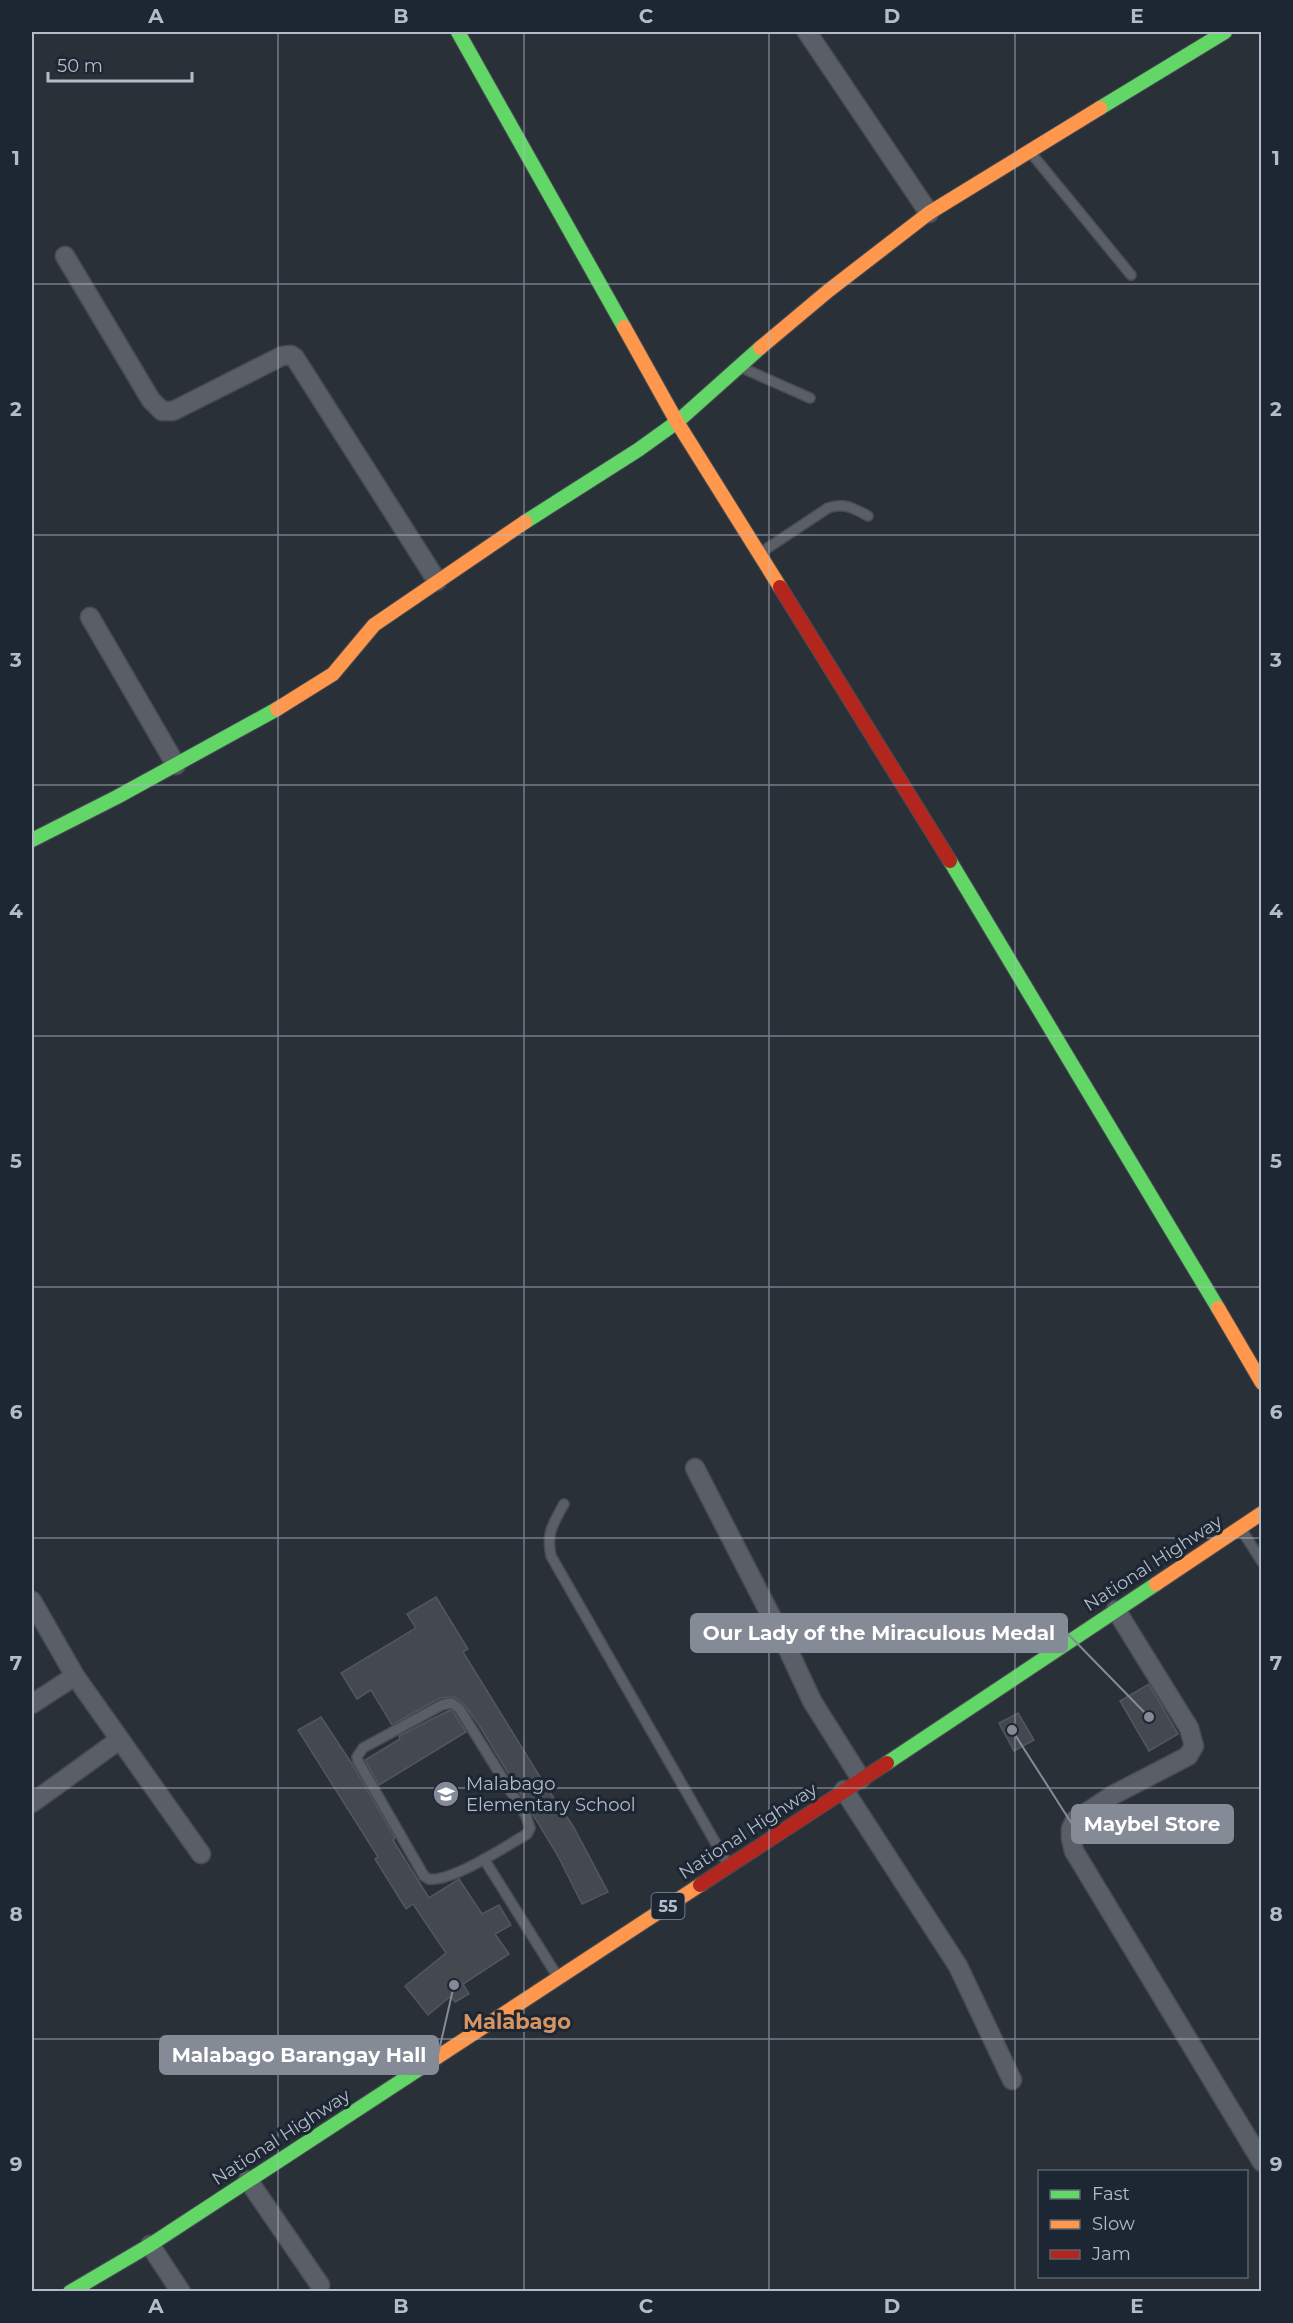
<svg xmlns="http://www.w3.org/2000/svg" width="1293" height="2323" viewBox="0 0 1293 2323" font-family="Montserrat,sans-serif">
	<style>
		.building { fill: #444950; stroke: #52575f; stroke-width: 1.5 }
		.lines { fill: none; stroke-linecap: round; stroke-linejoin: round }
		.lane-casing { stroke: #484c53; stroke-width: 12 }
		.street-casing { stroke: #484c53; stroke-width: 21 }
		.fast-casing { stroke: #484c53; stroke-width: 16 }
		.slow-casing { stroke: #484c53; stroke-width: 16 }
		.jam-casing { stroke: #484c53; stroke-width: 16 }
		.lane { stroke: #5a5e66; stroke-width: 9 }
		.street { stroke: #5a5e66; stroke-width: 18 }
		.fast { stroke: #63d668; stroke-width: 14 }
		.slow { stroke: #ff974d; stroke-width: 14 }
		.jam { stroke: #b3261e; stroke-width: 14 }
		.grid { fill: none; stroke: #b4bcc9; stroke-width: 1.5; stroke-opacity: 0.55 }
		.labels { text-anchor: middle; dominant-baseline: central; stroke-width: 6; stroke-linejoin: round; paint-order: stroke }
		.shield { fill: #1d2633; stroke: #878f9c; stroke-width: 1.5 }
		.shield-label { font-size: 16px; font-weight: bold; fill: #b4bcc9 }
		.street-label { font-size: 18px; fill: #b4bcc9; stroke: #1d2633 }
		.poi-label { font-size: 18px; fill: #b4bcc9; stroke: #1d2633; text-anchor: start }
		.quarter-label { font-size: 21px; font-weight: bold; fill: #d59563; stroke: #1d2633 }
		.leader { fill: none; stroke: #848b96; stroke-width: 2 }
		.callout-dot { fill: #848b96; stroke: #1d2633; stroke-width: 2 }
		.callout { fill: #848b96; stroke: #848b96; stroke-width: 2 }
		.callout-label { font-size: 20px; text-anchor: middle; font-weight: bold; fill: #fff }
		.neatline { fill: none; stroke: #b4bcc9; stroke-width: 2 }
		.grid-label { font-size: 20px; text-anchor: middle; font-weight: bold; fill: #b4bcc9 }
	</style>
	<rect width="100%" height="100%" fill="#2a3038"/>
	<g class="building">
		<path d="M436,1597L468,1649L463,1652L545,1785L573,1826L608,1892L582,1904L558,1856L479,1725L463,1703L454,1697L440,1698L392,1725L371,1690L357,1699L341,1673L416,1628L407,1614Z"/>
		<path d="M1149,1684L1178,1734L1149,1751L1120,1701Z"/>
		<path d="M450,1710L454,1713L466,1732L379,1785L365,1760L400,1739L399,1736Z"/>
		<path d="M1018,1713L1034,1740L1014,1751L999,1723Z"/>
		<path d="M321,1717L354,1767L395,1838L393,1840L429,1898L459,1879L482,1914L499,1905L511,1925L495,1934L509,1954L463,1984L469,1994L455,2002L451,1996L428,2015L405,1986L446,1953L413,1904L406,1909L375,1859L378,1857L298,1730Z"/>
	</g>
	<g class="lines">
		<g class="lane-casing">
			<g id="lane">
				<path d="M1031,153L1131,275"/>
				<path d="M740,367L810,398"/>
				<path d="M760,553L828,508C844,502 855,509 868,516"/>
				<path d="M564,1504C553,1524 546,1533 551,1556L726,1861"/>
				<path d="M1243,1532L1262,1562"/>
				<path d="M451,1703L459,1708L526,1816L530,1828L527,1834C506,1846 452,1882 429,1879L424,1876L358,1761L357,1757L363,1748L442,1705Z"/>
				<path d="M484,1859L556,1974"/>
			</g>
		</g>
		<g class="street-casing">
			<g id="street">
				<path d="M807,32L929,213"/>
				<path d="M65,256L151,400L162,411H173L282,356L291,355L295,358L437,581"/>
				<path d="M90,617L176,765"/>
				<path d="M695,1468L786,1645L812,1701L861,1779"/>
				<path d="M32,1601L75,1676L201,1854"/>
				<path d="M1116,1610L1189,1728L1194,1746L1188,1756L1113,1795L1075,1820L1071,1829V1839L1074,1851L1262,2162"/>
				<path d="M32,1704L75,1676"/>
				<path d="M844,1790L958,1966L1012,2080"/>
				<path d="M32,1803L119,1740"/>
				<path d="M248,2180L320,2285"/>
				<path d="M150,2245L181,2292"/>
			</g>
		</g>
		<g class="fast-casing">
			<g id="fast">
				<path d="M458,32L624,327"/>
				<path d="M1100,108L1225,32"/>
				<path d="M525,522L638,450L677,422L760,348"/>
				<path d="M32,840L117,797L277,709"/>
				<path d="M950,861L1218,1308"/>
				<path d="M887,1763L1156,1584"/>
				<path d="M70,2292L150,2245L430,2062"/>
			</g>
		</g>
		<g class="slow-casing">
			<g id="slow">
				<path d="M624,327L677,422L780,587"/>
				<path d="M760,348L828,291L929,213L1100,108"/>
				<path d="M277,709L333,674L374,625L525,522"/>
				<path d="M1218,1308L1262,1383"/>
				<path d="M1156,1584L1262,1513"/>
				<path d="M430,2062L700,1885"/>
			</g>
		</g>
		<g class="jam-casing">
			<g id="jam">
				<path d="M780,587L950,861"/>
				<path d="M700,1885L887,1763"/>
			</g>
		</g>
		<use href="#lane" class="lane"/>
		<use href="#street" class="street"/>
		<use href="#fast" class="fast"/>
		<use href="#slow" class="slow"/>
		<use href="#jam" class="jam"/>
	</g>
	<path class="grid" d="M278,32V2292M524,32V2292M769,32V2292M1015,32V2292M32,284H1262M32,535H1262M32,785H1262M32,1036H1262M32,1287H1262M32,1538H1262M32,1788H1262M32,2039H1262"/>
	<defs>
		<g id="school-disc" transform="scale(1.35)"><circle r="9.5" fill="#848b96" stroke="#1d2633"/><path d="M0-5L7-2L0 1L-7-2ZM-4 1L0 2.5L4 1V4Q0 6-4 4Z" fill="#fff"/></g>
	</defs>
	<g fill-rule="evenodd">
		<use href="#school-disc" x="446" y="1794"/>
	</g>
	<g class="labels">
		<rect class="shield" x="651.5" y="1893" width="33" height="26" rx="4.5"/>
		<g class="shield-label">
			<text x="668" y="1906">55</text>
		</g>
		<g class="street-label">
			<text transform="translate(1153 1563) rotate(-33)">National Highway</text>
			<text transform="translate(748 1831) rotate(-33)">National Highway</text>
			<text transform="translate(281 2137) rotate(-33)">National Highway</text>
		</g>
		<g class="poi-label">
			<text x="466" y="1784">Malabago<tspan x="466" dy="21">Elementary School</tspan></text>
		</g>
		<g class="quarter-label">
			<text x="517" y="2021">Malabago</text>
		</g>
	</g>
	<path class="leader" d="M1149 1717L1067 1633M1012 1730L1072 1824M454 1985L438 2055"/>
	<g class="callout-dot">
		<circle cx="1149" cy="1717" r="6"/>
		<circle cx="1012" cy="1730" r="6"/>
		<circle cx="454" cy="1985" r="6"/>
	</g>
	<g class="callout">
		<rect x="691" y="1614" width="376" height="38" rx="6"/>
		<rect x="1072" y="1805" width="161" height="38" rx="6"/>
		<rect x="160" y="2036" width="278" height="38" rx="6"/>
	</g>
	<g class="callout-label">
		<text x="879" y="1640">Our Lady of the Miraculous Medal</text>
		<text x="1152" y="1831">Maybel Store</text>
		<text x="299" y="2062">Malabago Barangay Hall</text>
	</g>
	<rect width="1293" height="2323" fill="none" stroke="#1d2633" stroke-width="66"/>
	<rect x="1038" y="2170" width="210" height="108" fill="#1d2633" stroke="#59626f" stroke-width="1.5"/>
	<rect x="1050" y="2190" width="30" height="9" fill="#63d668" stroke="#59626f" stroke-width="1.5"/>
	<text x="1092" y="2200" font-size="18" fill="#b4bcc9">Fast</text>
	<rect x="1050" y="2220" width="30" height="9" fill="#ff974d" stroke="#59626f" stroke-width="1.5"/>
	<text x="1092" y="2230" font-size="18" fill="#b4bcc9">Slow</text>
	<rect x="1050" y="2250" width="30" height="9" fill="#b3261e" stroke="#59626f" stroke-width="1.5"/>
	<text x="1092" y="2260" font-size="18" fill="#b4bcc9">Jam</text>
	<path d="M48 72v9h144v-9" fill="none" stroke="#b4bcc9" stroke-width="3"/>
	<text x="57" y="72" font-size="18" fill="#b4bcc9" stroke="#1d2633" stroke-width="4.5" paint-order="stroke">50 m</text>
	<rect x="33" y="33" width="1227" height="2257" class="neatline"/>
	<g class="grid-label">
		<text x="156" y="23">A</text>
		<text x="401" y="23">B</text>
		<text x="646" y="23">C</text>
		<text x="892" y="23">D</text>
		<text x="1137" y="23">E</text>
		<text x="16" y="165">1</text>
		<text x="1276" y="165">1</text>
		<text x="16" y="416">2</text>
		<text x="1276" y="416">2</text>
		<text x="16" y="667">3</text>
		<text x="1276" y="667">3</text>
		<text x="16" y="918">4</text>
		<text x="1276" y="918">4</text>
		<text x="16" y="1168">5</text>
		<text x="1276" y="1168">5</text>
		<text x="16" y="1419">6</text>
		<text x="1276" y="1419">6</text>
		<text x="16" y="1670">7</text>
		<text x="1276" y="1670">7</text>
		<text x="16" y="1921">8</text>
		<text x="1276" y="1921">8</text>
		<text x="16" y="2171">9</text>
		<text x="1276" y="2171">9</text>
		<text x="156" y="2313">A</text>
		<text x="401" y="2313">B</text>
		<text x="646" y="2313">C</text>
		<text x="892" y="2313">D</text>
		<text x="1137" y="2313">E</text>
	</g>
</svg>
